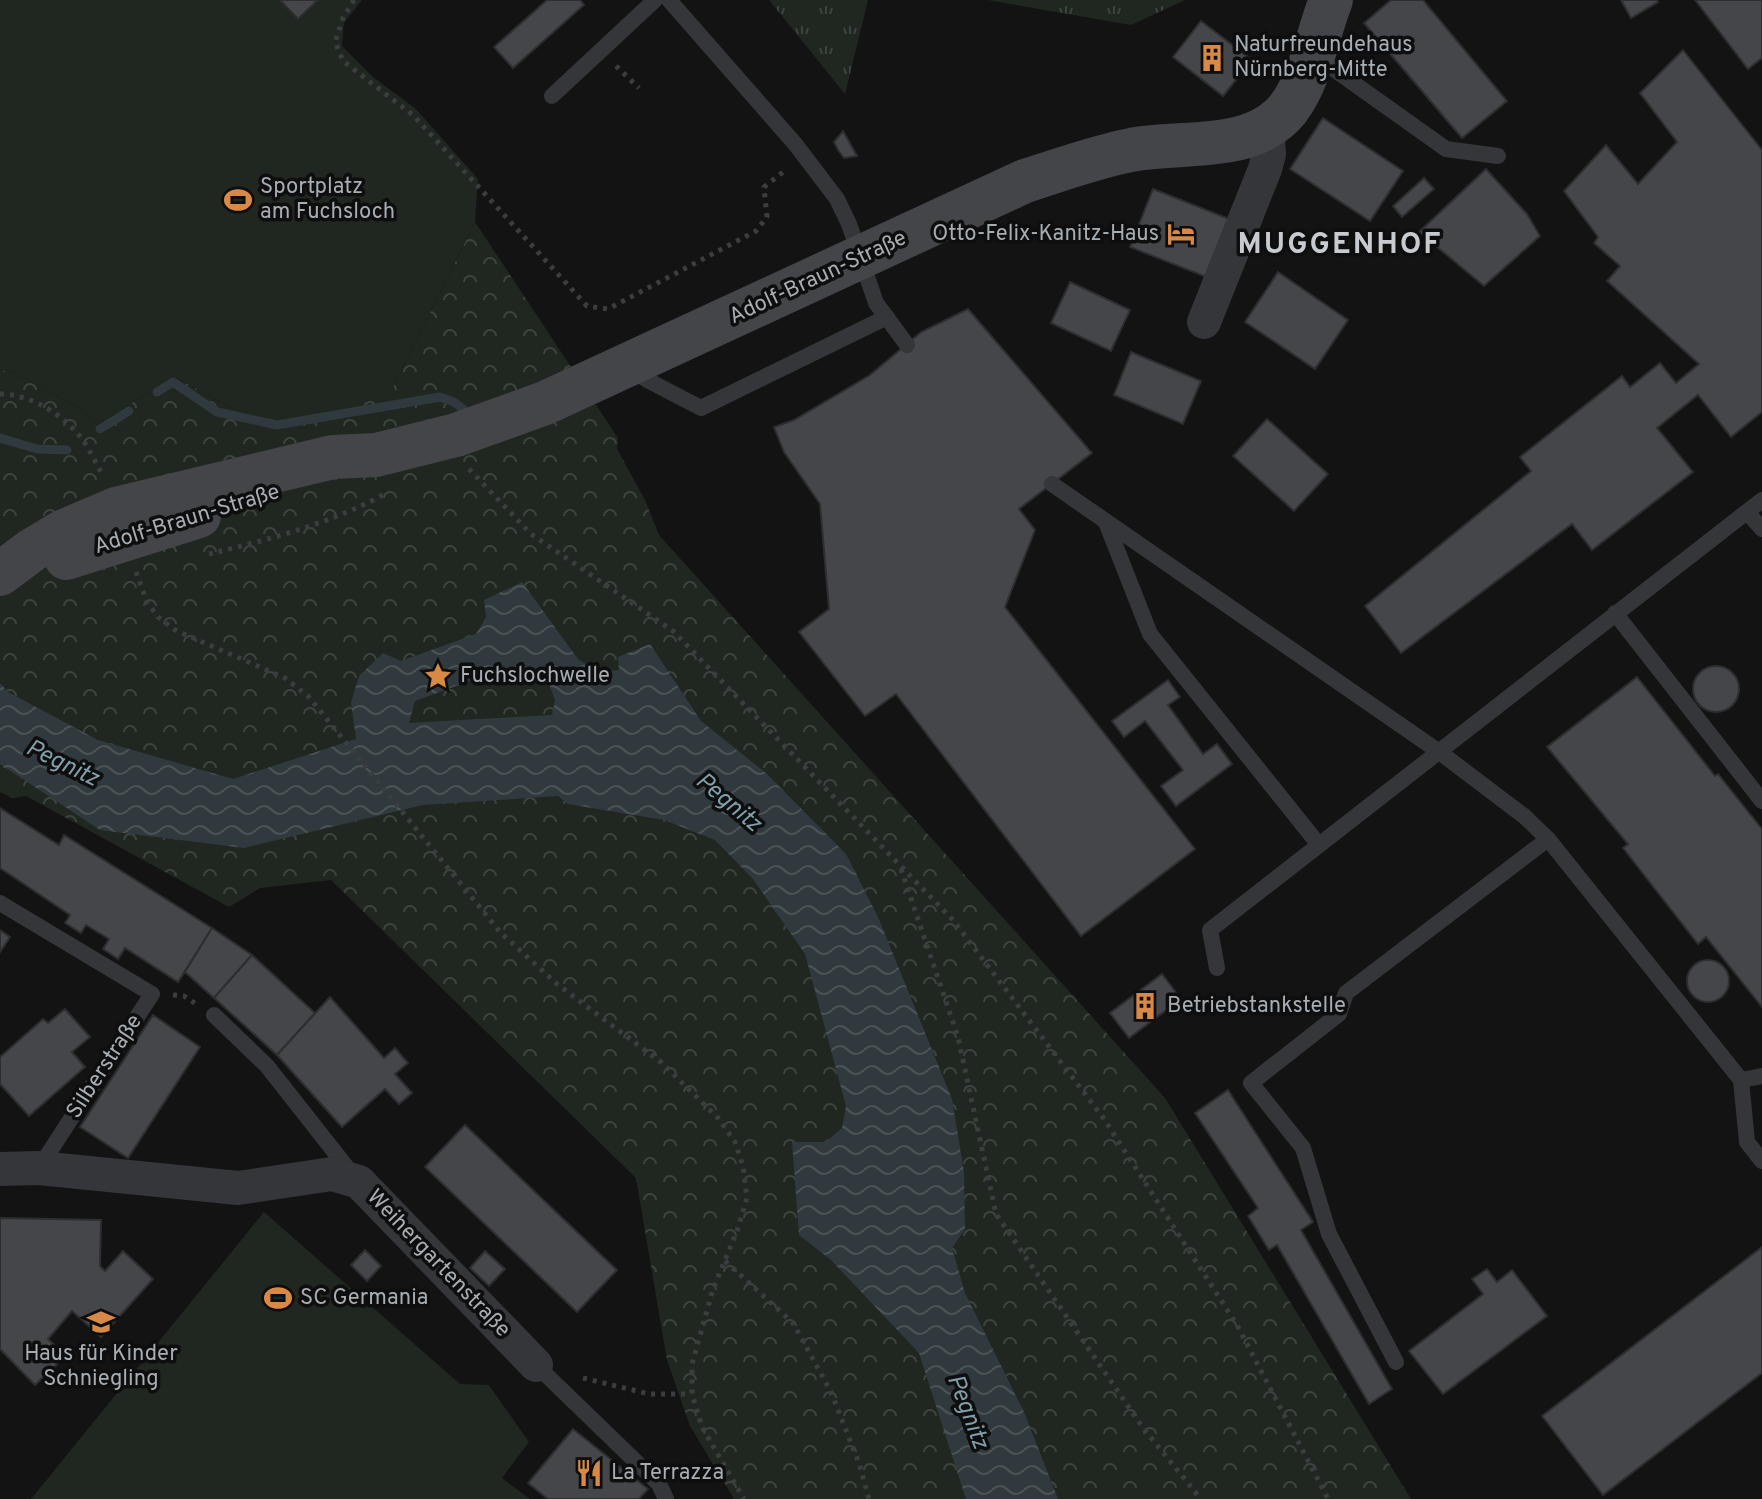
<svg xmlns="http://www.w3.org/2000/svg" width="1762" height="1499" viewBox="0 0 1762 1499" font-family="Overpass,sans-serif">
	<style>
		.grass { fill: url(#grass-tufts) }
		.park { fill: url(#park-crowns) }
		.garden { fill: #202620 }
		.water { fill: url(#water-waves); fill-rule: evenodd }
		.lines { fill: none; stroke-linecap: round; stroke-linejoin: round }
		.stream { stroke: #30393d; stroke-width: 9 }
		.building { fill: #454649; stroke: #2d2e30; stroke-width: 2 }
		.path { stroke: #3b3d3f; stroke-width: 5; stroke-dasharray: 4 6; stroke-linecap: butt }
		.lane { stroke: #343639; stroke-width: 16 }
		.street { stroke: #343639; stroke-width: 34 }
		.secondary { stroke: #434548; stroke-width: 44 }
		.labels { text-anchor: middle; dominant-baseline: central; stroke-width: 7; stroke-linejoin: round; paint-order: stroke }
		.poi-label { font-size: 22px; fill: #a6adb3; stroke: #0e0e0f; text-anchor: start }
		.street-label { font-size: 22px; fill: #a6adb3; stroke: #0e0e0f }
		.water-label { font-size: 24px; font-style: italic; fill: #819faa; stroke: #0e0e0f }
		.district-label { font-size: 30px; font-weight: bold; letter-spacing: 2px; fill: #c7cbcf; stroke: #0e0e0f }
	</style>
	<defs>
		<pattern id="grass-tufts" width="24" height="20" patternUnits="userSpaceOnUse" patternTransform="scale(2)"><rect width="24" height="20" fill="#202620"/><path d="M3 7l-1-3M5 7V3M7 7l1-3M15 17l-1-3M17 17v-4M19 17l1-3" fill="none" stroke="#3d433e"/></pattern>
		<pattern id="park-crowns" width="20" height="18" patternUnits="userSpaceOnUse" patternTransform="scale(2)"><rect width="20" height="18" fill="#202620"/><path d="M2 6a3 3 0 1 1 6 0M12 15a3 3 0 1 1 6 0" fill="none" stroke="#3d433e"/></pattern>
		<pattern id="water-waves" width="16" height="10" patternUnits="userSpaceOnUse" patternTransform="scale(2)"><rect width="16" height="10" fill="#30393d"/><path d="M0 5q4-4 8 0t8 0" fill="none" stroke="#4b5357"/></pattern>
	</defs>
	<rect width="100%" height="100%" fill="#131314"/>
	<g class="grass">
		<path d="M769,0H868L845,94Z"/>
		<path d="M988,0H1185L1131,25Z"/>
	</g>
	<path class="park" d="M475,222L618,438L617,449L645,500L659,535L1165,1098L1411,1499H734L690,1426L667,1360L636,1178L331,880L260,888L229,907L26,796L12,798L0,792V370L10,371L82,409L98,425L173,376L232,408L388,397Z"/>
	<g class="garden">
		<path d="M0,0H362L344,23L342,46L373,77L415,108L478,179L475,222L388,397L284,420L232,408L173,376L98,425L82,409L10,371L0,370Z"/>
		<path d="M264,1212L460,1384L489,1385L529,1442L502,1478L530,1499H31Z"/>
	</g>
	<path class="water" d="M522,582L578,659L598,672L619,670L618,657L650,644L701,721L767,774L846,854L878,917L952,1099L964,1172L965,1229L952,1248L965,1293L1024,1412L1058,1499H966L919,1353L831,1260L799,1235L792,1142H826L842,1128L846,1106L805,954L753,879L715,840L664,820L568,804L558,796L423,805L244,848L100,830L0,764V683L8,692L98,740L233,779L356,739L351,703L359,676L383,653L401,661L476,634L486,618L484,600ZM491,673L549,684L555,700L552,715L409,723L415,701Z"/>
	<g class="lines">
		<g class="stream">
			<path d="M157,392L173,382L217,412L277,425L440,397L454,402L467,412"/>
			<path d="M100,429L129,411"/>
			<path d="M0,438L37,449L67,450"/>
		</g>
	</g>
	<g class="building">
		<path d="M280,0H318L298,19Z"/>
		<path d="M547,0H580L584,5L513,68L494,47Z"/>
		<path d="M1391,0H1423L1507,101L1462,138L1364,23Z"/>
		<path d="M1621,0H1657L1658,2L1631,18Z"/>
		<path d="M1695,0H1762V58L1748,69Z"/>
		<path d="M1201,21L1252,60L1223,96L1173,57Z"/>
		<path d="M1683,50L1762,150V412L1731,437L1698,395L1657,428L1693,472L1592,550L1572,524L1401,653L1365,606L1531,471L1520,457L1622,376L1630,387L1660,363L1676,383L1699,364L1607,281L1620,266L1594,243L1598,237L1564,191L1606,145L1638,184L1677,142L1640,93Z"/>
		<path d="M1323,118L1403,171L1370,221L1290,169Z"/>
		<path d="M843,131L857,156L844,158L838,150L834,142Z"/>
		<path d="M1486,169L1527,214L1540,236L1484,286L1419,232Z"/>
		<path d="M1424,178L1434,189L1402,217L1393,206Z"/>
		<path d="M1153,189L1232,220L1209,278L1130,247Z"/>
		<path d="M1278,272L1348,320L1315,369L1245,322Z"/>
		<path d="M1070,282L1130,310L1111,351L1051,323Z"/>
		<path d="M968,309L1092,453L1019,509L1035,530L1005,607L1195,849L1081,936L896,694L865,716L799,632L829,609L820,504L784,452L774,427L794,420L870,375L921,332Z"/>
		<path d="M1131,352L1201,381L1183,424L1114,395Z"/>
		<path d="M1267,419L1328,474L1294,511L1233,456Z"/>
		<circle cx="1716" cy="689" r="23"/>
		<path d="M1637,677L1715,776L1718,774L1762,829V1007L1706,937L1698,944L1623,848L1628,844L1547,747Z"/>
		<path d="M1168,680L1180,697L1168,705L1203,754L1217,744L1232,764L1176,806L1161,786L1183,770L1145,721L1124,737L1112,721Z"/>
		<path d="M0,808L59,845L64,835L212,928L178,982L125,948L118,959L103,949L109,939L86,925L81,933L65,923L70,915L0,868Z"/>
		<path d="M212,928L252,955L214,998L185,972Z"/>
		<path d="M0,930L10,937L0,952Z"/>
		<path d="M252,955L315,1013L277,1055L214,998Z"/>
		<circle cx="1708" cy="981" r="21"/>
		<path d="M1162,974L1181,999L1129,1038L1110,1013Z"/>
		<path d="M330,997L384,1058L395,1048L408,1063L395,1074L412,1093L399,1104L385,1089L342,1127L277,1055Z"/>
		<path d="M65,1009L90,1037L72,1052L85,1067L29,1116L0,1084V1057L43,1019L48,1023Z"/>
		<path d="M153,1015L200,1047L128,1158L80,1127Z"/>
		<path d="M1228,1090L1313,1222L1301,1230L1392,1389L1369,1404L1277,1245L1269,1250L1248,1216L1258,1208L1195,1113Z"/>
		<path d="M465,1125L617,1270L577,1312L425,1167Z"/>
		<path d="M0,1218L101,1220L100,1266L105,1271L123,1251L153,1279L101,1337L72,1311L48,1339L66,1356L35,1385L0,1349Z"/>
		<path d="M1762,1247V1373L1603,1495L1542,1416Z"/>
		<path d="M365,1250L381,1266L367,1281L351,1265Z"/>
		<path d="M485,1251L505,1269L489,1286L470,1268Z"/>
		<path d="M1487,1269L1497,1282L1512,1270L1547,1316L1443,1394L1409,1351L1483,1294L1472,1279Z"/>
		<path d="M573,1429L648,1489L639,1499H548L528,1483Z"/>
	</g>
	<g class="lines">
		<g class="path">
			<path d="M354,0L343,18L335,42L343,61L414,116L587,306L608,309L756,231L767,217L764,187L787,169"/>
			<path d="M616,66L639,88"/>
			<path d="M0,394C28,394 59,412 77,433C88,445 95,462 103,476"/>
			<path d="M469,469L531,534L673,631L953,920L1104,1119L1237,1325L1328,1499"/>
			<path d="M209,554C268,540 336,522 388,492"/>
			<path d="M136,572L147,602L158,617L175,630L285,678L308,696L500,932L557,984L662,1063L718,1118L735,1142L743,1166L747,1198L737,1231L713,1289L692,1364V1394L702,1427L744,1499"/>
			<path d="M901,869L958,1037L996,1214L1143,1428L1201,1499"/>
			<path d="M173,995L184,996L196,1004"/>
			<path d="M725,1261L793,1323L831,1392L859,1463L869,1499"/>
			<path d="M583,1378L649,1394H691"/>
		</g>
		<g class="lane">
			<path d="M669,0L796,145L837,199L849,224L876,303L907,345"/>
			<path d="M1314,55L1446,149L1498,156"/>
			<path d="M552,96L655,0"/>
			<path d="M629,368L649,381L701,408L887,317"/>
			<path d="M1052,484L1438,751L1524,816L1548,839L1741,1080L1747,1142L1762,1161"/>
			<path d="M1747,512L1762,529"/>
			<path d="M1106,522L1150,634L1319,845"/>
			<path d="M1615,613L1762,801"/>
			<path d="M0,903L152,994L39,1168"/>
			<path d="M1217,968L1210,930L1762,500"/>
			<path d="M214,1015L267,1066L352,1174"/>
			<path d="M1741,1080L1762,1076"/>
			<path d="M1396,1362L1329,1234L1303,1148L1251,1083L1339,1014L1346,993L1548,839"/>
			<path d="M536,1365L659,1484L666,1499"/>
		</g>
		<g class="street">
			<path d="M1204,322L1265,169L1269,154L1267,127"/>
			<path d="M0,1169L39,1168L238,1188L332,1174L359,1182L536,1365"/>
		</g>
		<g class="secondary">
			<path d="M66,558L199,516"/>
			<path d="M0,574L32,550L62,532L116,509L333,457L376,455L456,435L545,403L1025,181C1060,170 1095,157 1131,150C1181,140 1252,154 1288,109C1311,79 1317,35 1331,0"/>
		</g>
	</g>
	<defs>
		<g id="building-bare" transform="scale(2.16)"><path d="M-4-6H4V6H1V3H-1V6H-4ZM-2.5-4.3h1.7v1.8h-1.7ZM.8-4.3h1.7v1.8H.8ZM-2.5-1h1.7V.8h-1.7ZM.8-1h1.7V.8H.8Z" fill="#d98946" stroke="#0e0e0f" stroke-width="2.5" paint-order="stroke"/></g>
		<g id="stadium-bare" transform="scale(2.16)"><path d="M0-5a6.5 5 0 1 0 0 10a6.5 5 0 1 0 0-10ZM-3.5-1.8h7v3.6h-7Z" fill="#d98946" stroke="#0e0e0f" stroke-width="2.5" paint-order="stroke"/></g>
		<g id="hotel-bare" transform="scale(2.16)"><path d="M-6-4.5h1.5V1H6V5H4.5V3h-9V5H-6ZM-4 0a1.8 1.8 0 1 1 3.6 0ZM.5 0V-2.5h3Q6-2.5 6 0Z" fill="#d98946" stroke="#0e0e0f" stroke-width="2.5" paint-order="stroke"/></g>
		<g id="sight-bare" transform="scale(2.16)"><path d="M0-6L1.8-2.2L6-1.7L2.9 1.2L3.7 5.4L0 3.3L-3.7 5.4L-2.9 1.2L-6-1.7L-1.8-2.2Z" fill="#d98946" stroke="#0e0e0f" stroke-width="2.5" paint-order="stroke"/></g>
		<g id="school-bare" transform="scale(2.16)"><path d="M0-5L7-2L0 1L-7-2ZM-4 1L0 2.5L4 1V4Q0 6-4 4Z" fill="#d98946" stroke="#0e0e0f" stroke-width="2.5" paint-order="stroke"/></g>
		<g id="restaurant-bare" transform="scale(2.16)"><path d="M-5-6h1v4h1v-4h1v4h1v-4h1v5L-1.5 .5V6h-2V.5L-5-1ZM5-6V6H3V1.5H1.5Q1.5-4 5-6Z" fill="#d98946" stroke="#0e0e0f" stroke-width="2.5" paint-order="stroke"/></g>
	</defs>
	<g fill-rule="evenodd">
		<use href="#building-bare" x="1212" y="58"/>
		<use href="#stadium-bare" x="238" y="200"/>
		<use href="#hotel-bare" x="1181" y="234"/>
		<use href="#sight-bare" x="438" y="676"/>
		<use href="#building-bare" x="1145" y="1006"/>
		<use href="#stadium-bare" x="278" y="1298"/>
		<use href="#school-bare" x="101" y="1322"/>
		<use href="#restaurant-bare" x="589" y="1473"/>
	</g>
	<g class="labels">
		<g class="poi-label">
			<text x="1234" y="45">Naturfreundehaus<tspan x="1234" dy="25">Nürnberg-Mitte</tspan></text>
			<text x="260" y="187">Sportplatz<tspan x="260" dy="25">am Fuchsloch</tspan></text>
			<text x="1159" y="234" text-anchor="end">Otto-Felix-Kanitz-Haus</text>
			<text x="460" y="676">Fuchslochwelle</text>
			<text x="1167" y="1006">Betriebstankstelle</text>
			<text x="300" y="1298">SC Germania</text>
			<text x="101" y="1354" text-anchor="middle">Haus für Kinder<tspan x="101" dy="25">Schniegling</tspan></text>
			<text x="611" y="1473">La Terrazza</text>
		</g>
		<g class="street-label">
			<text transform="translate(818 278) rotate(-25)">Adolf-Braun-Straße</text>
			<text transform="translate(187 520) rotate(-17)">Adolf-Braun-Straße</text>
			<text transform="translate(105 1067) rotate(-57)">Silberstraße</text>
			<text transform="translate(438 1264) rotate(46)">Weihergartenstraße</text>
		</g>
		<g class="water-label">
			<text transform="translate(62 764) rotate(26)">Pegnitz</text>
			<text transform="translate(728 803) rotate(40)">Pegnitz</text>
			<text transform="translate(967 1412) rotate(69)">Pegnitz</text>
		</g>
		<g class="district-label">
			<text x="1340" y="245">MUGGENHOF</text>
		</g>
	</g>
</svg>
